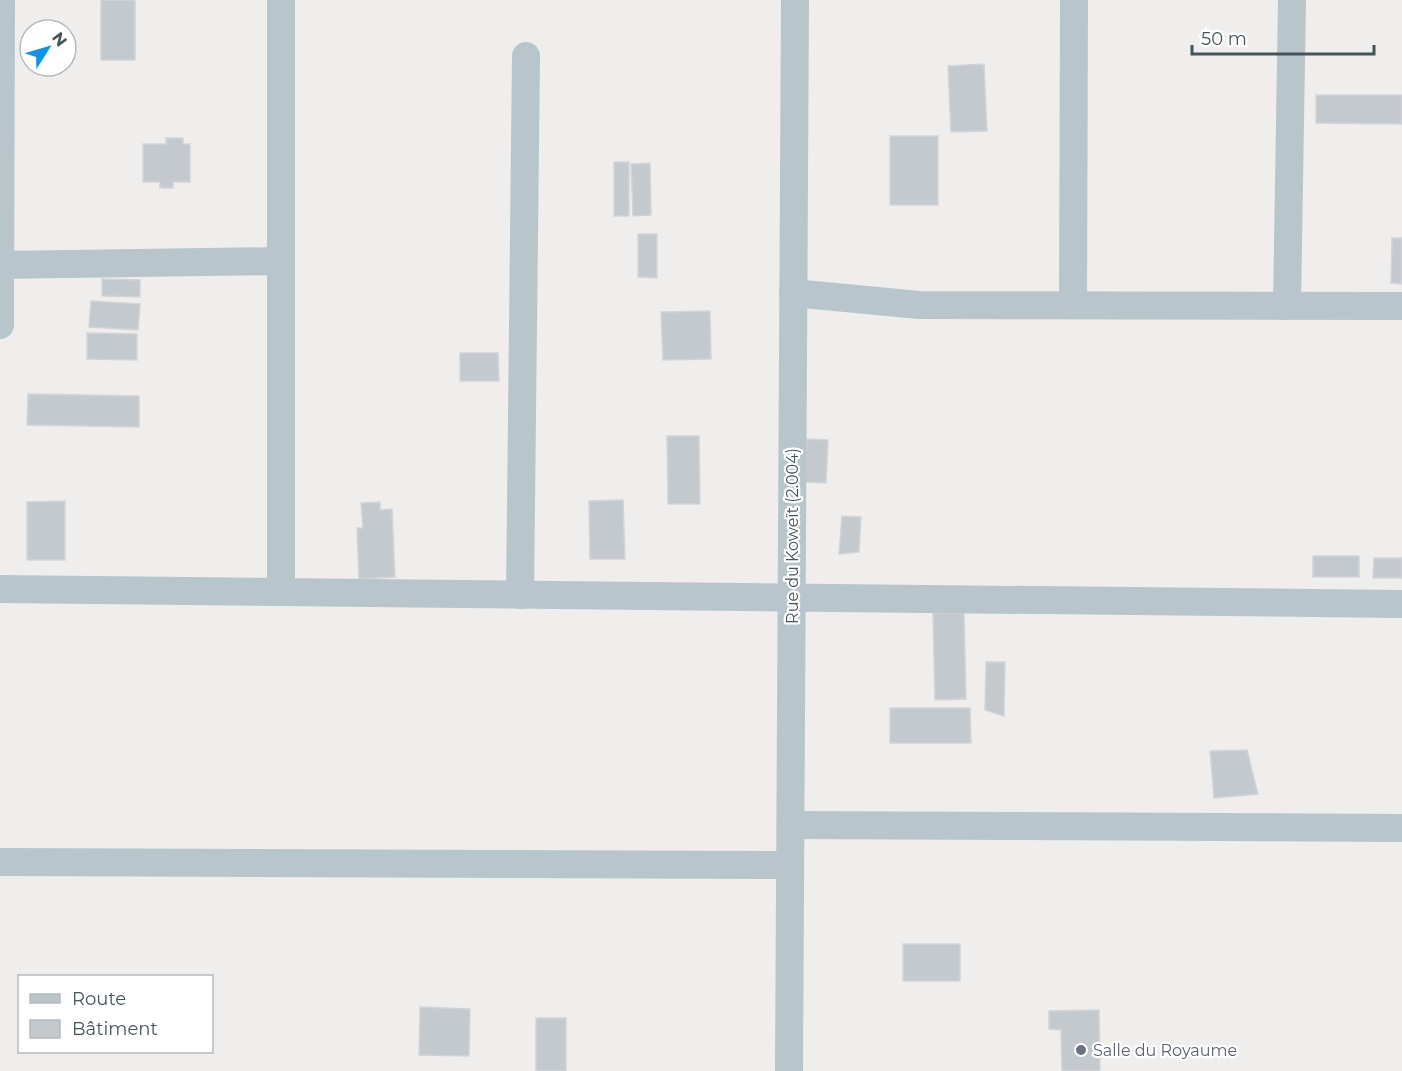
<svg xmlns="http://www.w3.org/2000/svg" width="1402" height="1071" viewBox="0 0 1402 1071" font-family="Montserrat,sans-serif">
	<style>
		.building { fill: #c4c9cd; stroke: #d1d5d9; stroke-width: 1.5 }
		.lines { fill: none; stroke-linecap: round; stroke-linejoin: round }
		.street { stroke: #b8c5cb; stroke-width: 28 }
		.worship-dot { fill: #6b7280; stroke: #fff; stroke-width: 2 }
		.labels { text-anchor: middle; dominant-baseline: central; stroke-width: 4.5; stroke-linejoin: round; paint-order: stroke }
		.street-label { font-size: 16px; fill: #45545b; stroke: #fff }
		.worship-label { font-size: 16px; fill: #5b616d; stroke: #fff; text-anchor: start }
	</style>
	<rect width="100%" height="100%" fill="#f0eded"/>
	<g class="building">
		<rect x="101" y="0" width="34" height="60"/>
		<path d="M984,64L987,131L951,132L948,66Z"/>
		<path d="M1316,95H1402V124L1316,123Z"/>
		<rect x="890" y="136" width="48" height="69"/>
		<path d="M166,138H183V144H190V182H173V188H160V182H143V144H166Z"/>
		<rect x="614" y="162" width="15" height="54"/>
		<path d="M650,163L651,215L633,216L631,164Z"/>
		<path d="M638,234H657V278L638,277Z"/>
		<path d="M1392,238H1402V284L1391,283Z"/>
		<path d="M102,279L140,280V297L102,296Z"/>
		<path d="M91,301L140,304L138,330L89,327Z"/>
		<path d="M710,311L711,359L663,360L661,312Z"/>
		<path d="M87,333L137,334V360L87,359Z"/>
		<path d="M460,353H498L499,381H460Z"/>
		<path d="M28,394L139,396V427L27,425Z"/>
		<path d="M667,436H699L700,504H668Z"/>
		<path d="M807,439L828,440L826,483L805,482Z"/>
		<path d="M623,500L625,559H590L589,501Z"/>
		<path d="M65,501V560H27V502Z"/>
		<path d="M380,502V510L392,509L395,577L359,579L357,528H363L361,503Z"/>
		<path d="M842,516L861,517L859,552L839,554Z"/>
		<rect x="1313" y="556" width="46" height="21"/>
		<path d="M1374,558H1402V578H1373Z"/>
		<path d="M933,613H964L966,699L935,700Z"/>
		<path d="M986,662H1005L1004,716L985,710Z"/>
		<path d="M890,708H970L971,743H890Z"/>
		<path d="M1247,750L1258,794L1214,798L1210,751Z"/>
		<rect x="903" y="944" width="57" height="37"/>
		<path d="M420,1007L470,1009L469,1056L419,1055Z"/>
		<path d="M1099,1010L1100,1071H1062L1061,1030L1049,1029V1011Z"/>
		<rect x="536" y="1018" width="30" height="53"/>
	</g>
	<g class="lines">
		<g class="street">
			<path d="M0,265L281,261"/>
			<path d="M793,293L919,305L1402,306"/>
			<path d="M1073,305L1074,0"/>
			<path d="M1287,306L1292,0"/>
			<path d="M0,325L1,0"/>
			<path d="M0,589L1402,604"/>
			<path d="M281,592V0"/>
			<path d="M520,595L526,56"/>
			<path d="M791,825L1402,828"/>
			<path d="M0,862L790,865"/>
			<path d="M789,1071L795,0"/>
		</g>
	</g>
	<circle class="worship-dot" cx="1081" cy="1050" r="6"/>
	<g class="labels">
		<g class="street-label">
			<text transform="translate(792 536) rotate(-90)">Rue du Koweït (2.004)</text>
		</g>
		<g class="worship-label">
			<text x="1093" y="1050">Salle du Royaume</text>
		</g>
	</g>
	<rect x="18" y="975" width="195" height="78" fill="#ffffff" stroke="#b5bbbd" stroke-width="1.5"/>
	<rect x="30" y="994" width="30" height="9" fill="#b8c5cb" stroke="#b5bbbd" stroke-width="1.5"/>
	<text x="72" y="1005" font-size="18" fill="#45545b">Route</text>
	<rect x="30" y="1020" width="30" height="18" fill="#c4c9cd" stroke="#b5bbbd" stroke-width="1.5"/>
	<text x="72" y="1035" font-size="18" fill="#45545b">Bâtiment</text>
	<g transform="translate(48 48) rotate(53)"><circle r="28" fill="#ffffff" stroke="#b5bbbd" stroke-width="1.5"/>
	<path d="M0-4.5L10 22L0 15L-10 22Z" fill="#1493e3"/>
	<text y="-9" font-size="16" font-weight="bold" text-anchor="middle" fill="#45545b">N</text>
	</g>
	<path d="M1192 45v9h182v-9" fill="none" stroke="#45545b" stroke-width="3"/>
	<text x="1201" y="45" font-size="18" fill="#45545b" stroke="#ffffff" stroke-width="4.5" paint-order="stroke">50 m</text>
</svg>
